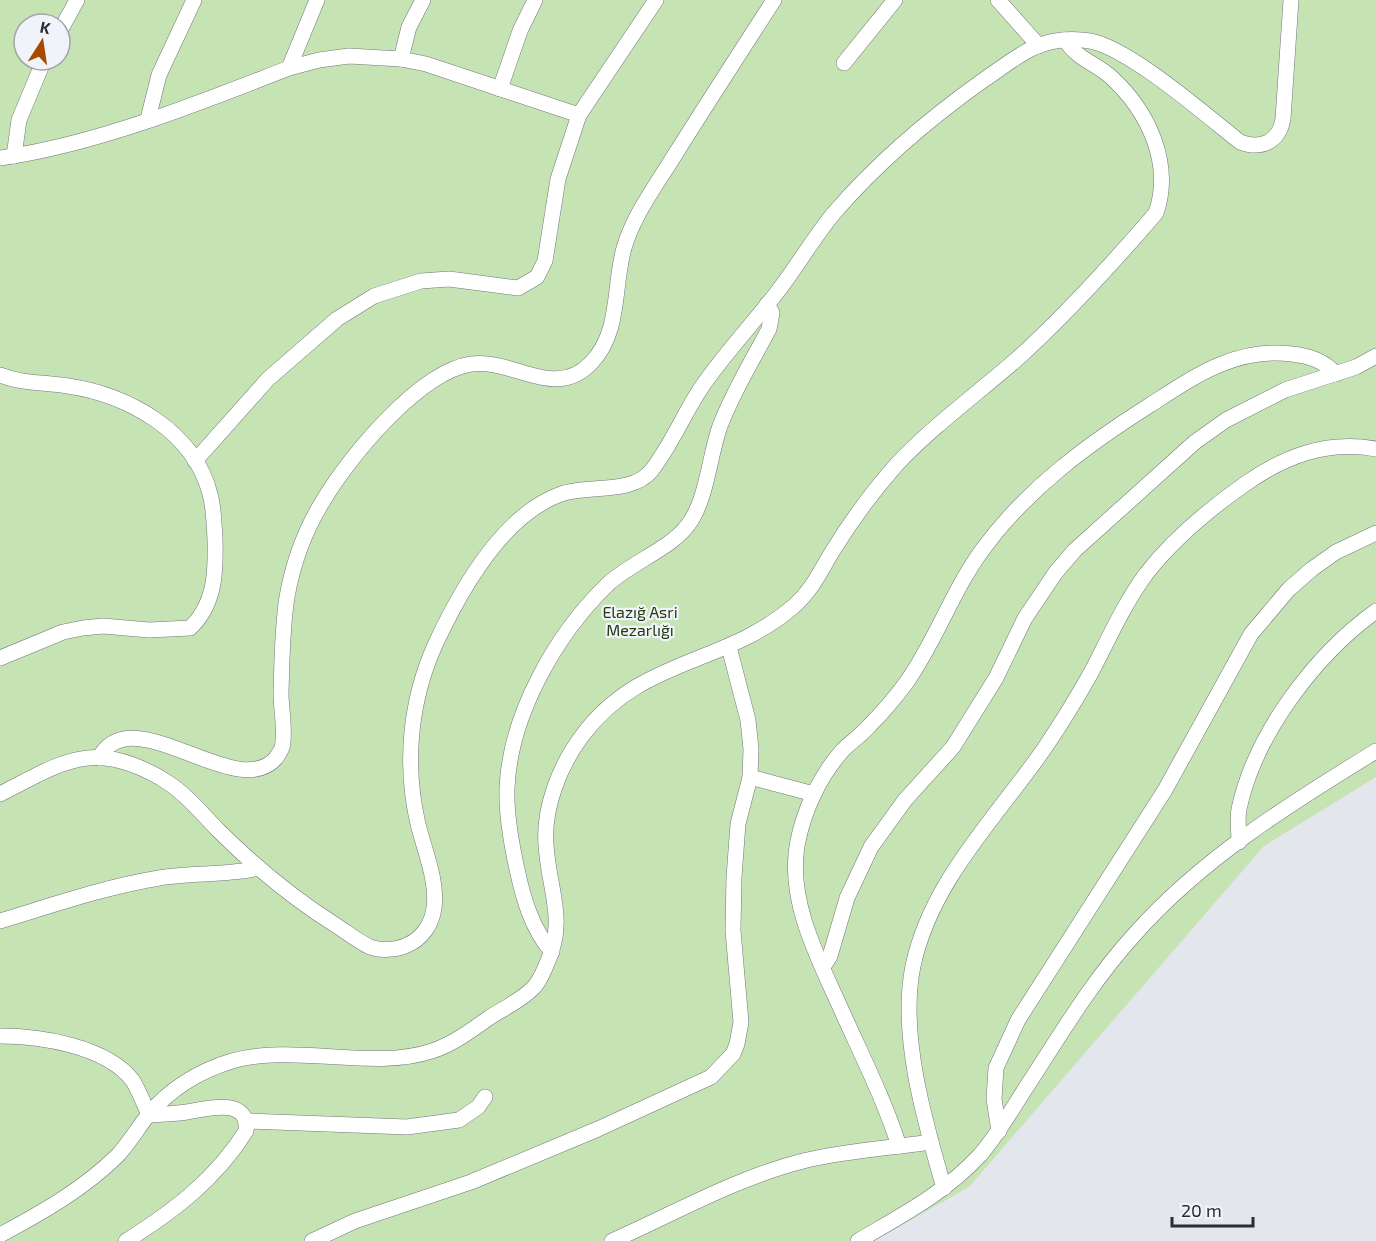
<svg xmlns="http://www.w3.org/2000/svg" width="1376" height="1241" viewBox="0 0 1376 1241" font-family="'Exo 2',sans-serif">
	<style>
		.green { fill: #c6e3b4; fill-rule: evenodd }
		.lines { fill: none; stroke-linecap: round; stroke-linejoin: round }
		.lane-casing { stroke: #73767c; stroke-width: 16 }
		.lane { stroke: #fff; stroke-width: 15 }
		.labels { text-anchor: middle; dominant-baseline: central; stroke-width: 4.5; stroke-linejoin: round; paint-order: stroke }
		.park-label { font-size: 16px; fill: #233b10; stroke: #f0f3f9 }
	</style>
	<rect width="100%" height="100%" fill="#e3e6ec"/>
	<path class="green" d="M0,0H1376V777L1264,846L969,1187L874,1241H0ZM24,24H60V60H24Z"/>
	<g class="lines">
		<g class="lane-casing">
			<g id="lane">
				<path d="M998,0L1039,46"/>
				<path d="M60,31L77,0"/>
				<path d="M401,59L409,27L423,0"/>
				<path d="M844,63L895,0"/>
				<path d="M289,68L317,0"/>
				<path d="M500,89L520,31L535,0"/>
				<path d="M148,119L159,75L194,0"/>
				<path d="M14,156L19,120L44,60"/>
				<path d="M0,158C94,145 200,103 289,68L319,60L349,56L401,59L426,64L579,115"/>
				<path d="M0,375C22,384 45,382 68,386C128,395 194,431 210,494C214,508 214,524 215,539C216,572 215,605 190,628L149,630L103,626L83,628L63,632L0,658"/>
				<path d="M195,461L268,379L337,319L374,296L421,281L449,279L518,288L537,277L545,261L558,179L579,115L656,0"/>
				<path d="M99,758C132,696 237,804 276,758C276,758 282,749 282,748C286,732 281,710 281,693C282,662 282,628 287,597C293,563 305,530 323,501C349,457 419,372 471,364C513,358 555,401 591,363C621,332 613,287 624,248C634,214 657,184 676,153C708,102 741,51 774,0"/>
				<path d="M750,777L814,794"/>
				<path d="M0,794C27,781 57,761 88,758C116,755 148,769 170,784C188,796 202,814 218,830C254,866 294,899 337,926C348,933 359,942 370,947C381,951 397,950 407,945C422,939 432,924 434,908C438,882 424,849 418,824C404,764 410,701 435,645C460,591 502,515 561,494C588,484 631,495 651,471C671,446 683,415 701,388C724,354 753,324 778,291C798,265 814,237 834,213C878,162 930,118 985,79C1000,69 1016,56 1033,48C1050,40 1071,38 1090,41C1129,48 1206,115 1240,142C1261,150 1279,142 1283,119L1291,0"/>
				<path d="M1239,842C1239,831 1237,819 1239,809C1255,734 1315,655 1376,611"/>
				<path d="M0,921C53,905 105,887 159,878C192,872 227,876 259,868"/>
				<path d="M552,952C532,929 523,898 517,869C511,842 506,815 507,788C510,715 556,634 608,584C632,562 670,549 688,525C707,500 709,457 720,426C733,392 752,361 769,329L772,313L767,304"/>
				<path d="M823,967L830,956L847,898L871,847L905,800L953,747L996,678L1025,618L1056,572L1075,550L1195,442L1226,420L1285,390L1356,367L1376,356"/>
				<path d="M0,1036C40,1036 107,1046 133,1081C139,1091 144,1104 149,1115C162,1114 174,1114 187,1112C207,1109 249,1096 246,1131C216,1179 174,1211 126,1241"/>
				<path d="M246,1121L407,1127L459,1120L478,1107L485,1097"/>
				<path d="M999,1131L994,1099L996,1068L1018,1020L1165,790L1251,634L1289,589L1312,569L1336,552L1376,533"/>
				<path d="M899,1146C884,1099 861,1054 841,1009C818,958 788,902 797,846C803,812 819,777 842,751C850,742 862,735 870,725C883,712 895,698 906,683C936,641 952,591 983,549C1028,488 1087,445 1150,405C1195,376 1236,347 1292,354C1310,356 1324,361 1336,374"/>
				<path d="M944,1188C925,1122 899,1035 913,966C931,881 996,818 1044,749C1061,724 1077,698 1092,671C1109,638 1124,604 1146,574C1174,538 1208,510 1245,484C1285,456 1327,440 1376,449"/>
				<path d="M0,1235C41,1213 84,1189 118,1155C129,1143 138,1128 148,1115C170,1089 199,1071 232,1061C294,1043 372,1071 432,1051C453,1044 472,1030 490,1017C503,1009 521,1000 532,989C538,984 542,975 545,968C568,920 549,893 546,845C543,808 560,765 582,736C640,657 725,666 794,606C812,590 820,572 832,552C851,521 873,491 897,464C934,425 977,394 1017,359C1067,314 1112,264 1156,213C1173,163 1148,111 1111,77C1094,62 1078,60 1065,40"/>
				<path d="M312,1241L355,1221L471,1182L598,1129L711,1077L733,1054L737,1044L741,1022L733,931L734,877L738,824L750,777L751,749L748,720L729,647"/>
				<path d="M612,1241C675,1213 736,1178 803,1161C841,1151 891,1148 931,1142"/>
				<path d="M858,1241C902,1215 945,1193 980,1155C999,1133 1013,1107 1029,1083C1062,1032 1093,980 1134,935C1201,859 1291,803 1376,751"/>
			</g>
		</g>
		<use href="#lane" class="lane"/>
	</g>
	<g class="labels">
		<g class="park-label">
			<text x="640" y="611">Elazığ Asri<tspan x="640" dy="18">Mezarlığı</tspan></text>
		</g>
	</g>
	<g transform="translate(42 42) rotate(12)"><circle r="28" fill="#f0f3f9" stroke="#a2a4a8" stroke-width="1.5"/>
	<path d="M0-4.5L10 22L0 15L-10 22Z" fill="#a94900"/>
	<text y="-9" font-size="16" font-weight="bold" text-anchor="middle" fill="#2c2d2f">K</text>
	</g>
	<path d="M1172 1217v9h81v-9" fill="none" stroke="#2c2d2f" stroke-width="3"/>
	<text x="1181" y="1217" font-size="18" fill="#2c2d2f" stroke="#f0f3f9" stroke-width="4.5" paint-order="stroke">20 m</text>
</svg>
